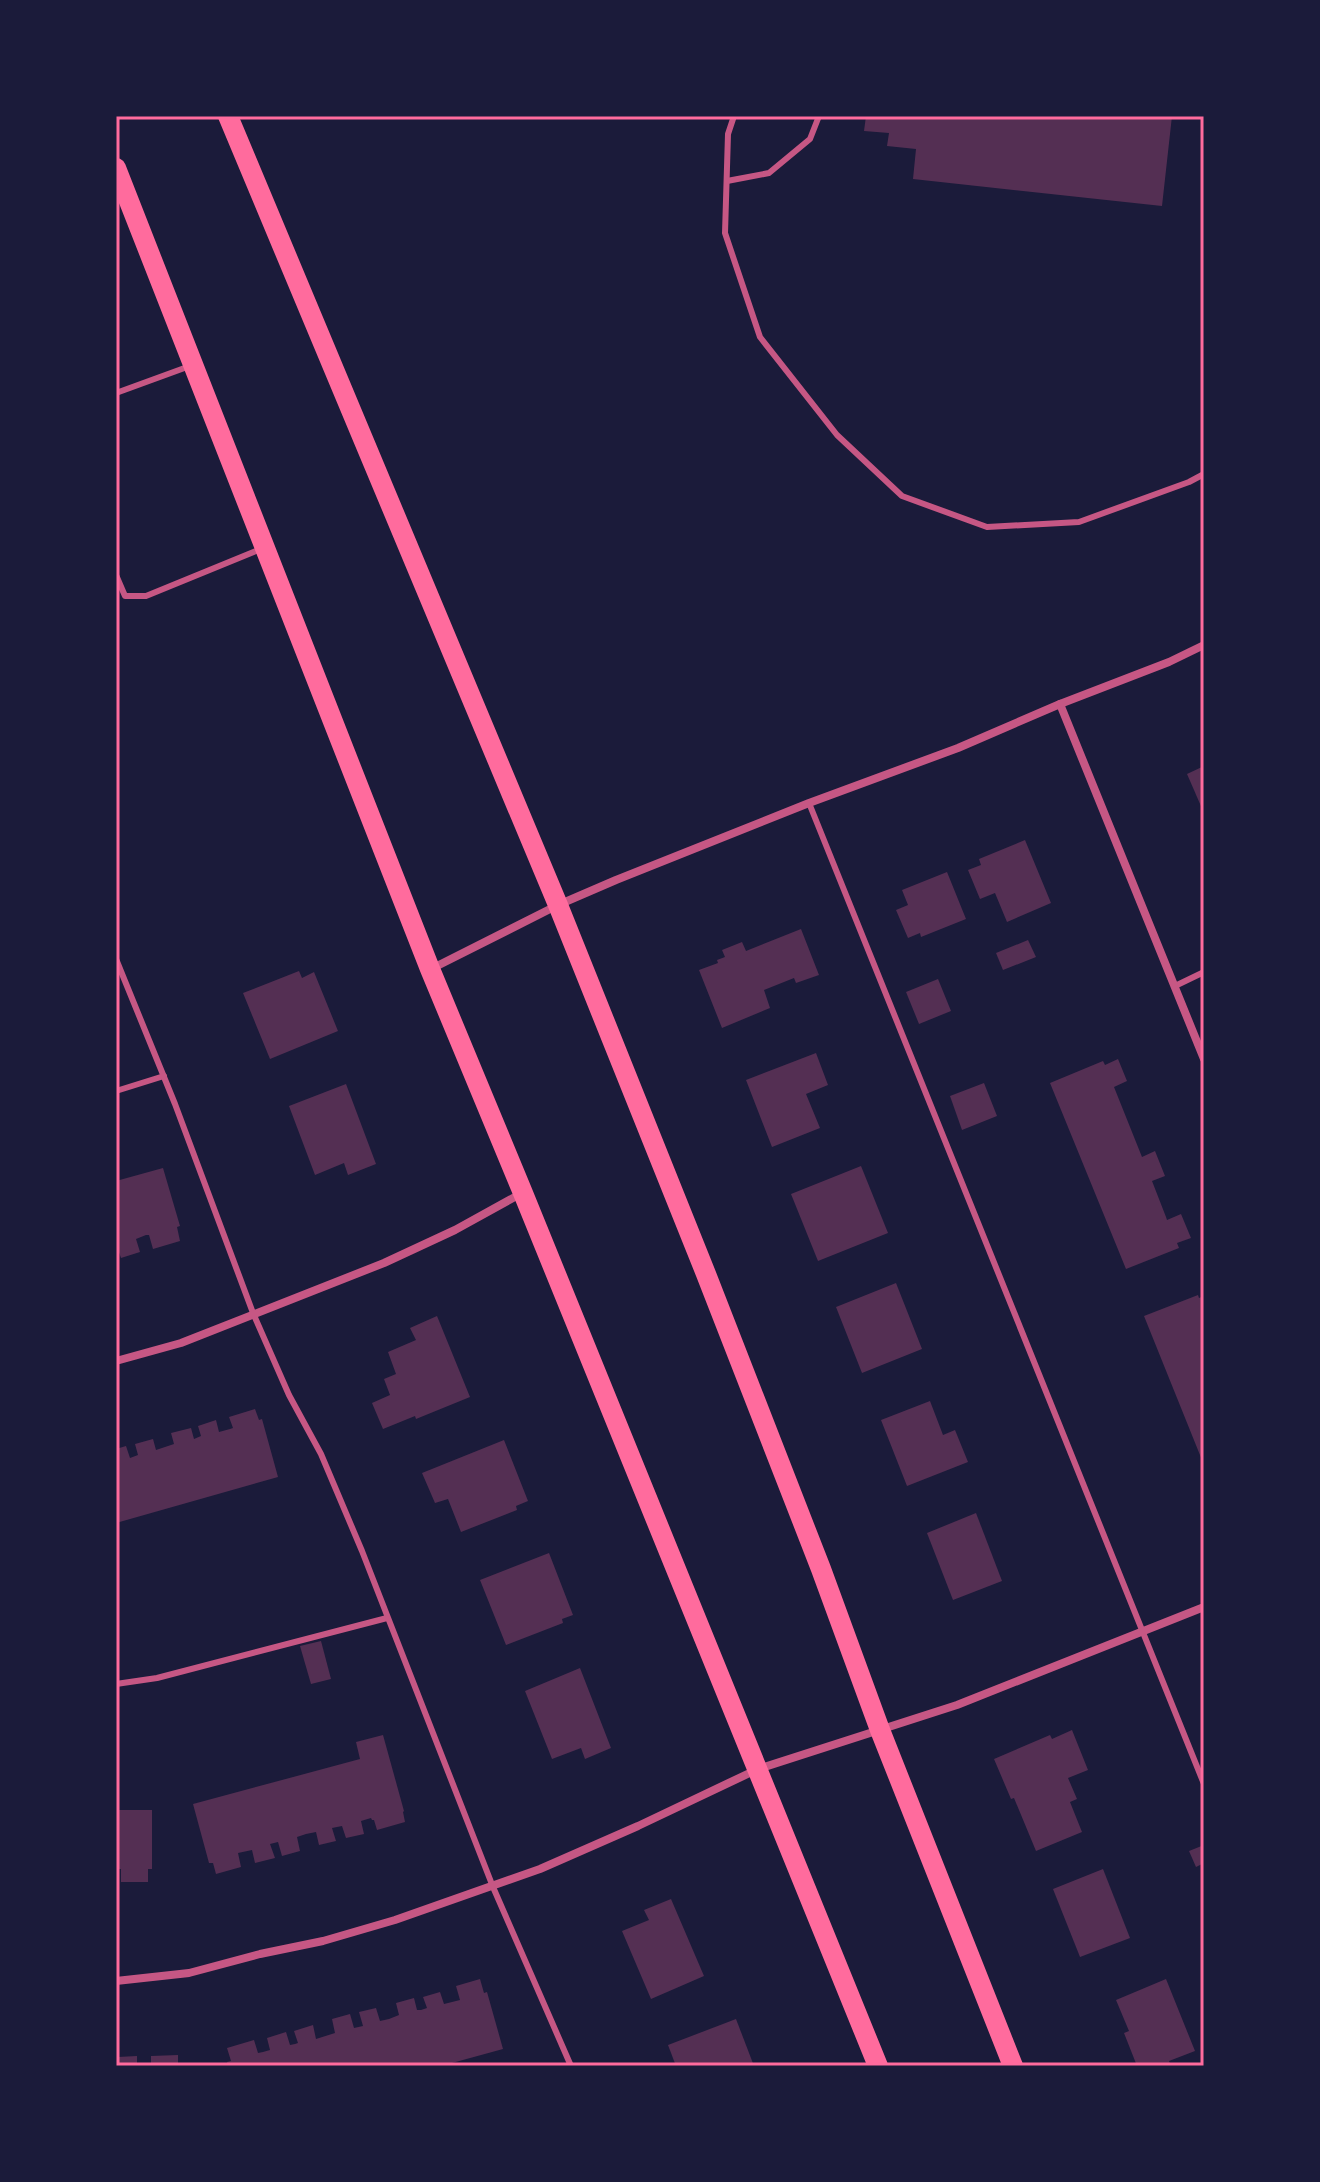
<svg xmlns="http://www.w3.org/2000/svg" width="1320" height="2182" viewBox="0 0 1320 2182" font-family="Raleway,sans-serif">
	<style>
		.building { fill: #542f53 }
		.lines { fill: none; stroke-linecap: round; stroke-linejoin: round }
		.service { stroke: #c65784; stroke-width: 6 }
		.minor { stroke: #c65784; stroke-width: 8 }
		.primary { stroke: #ff6b9d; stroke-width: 20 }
		.neatline { fill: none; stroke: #ff6b9d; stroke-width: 3 }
	</style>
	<rect width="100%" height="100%" fill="#1b1b3a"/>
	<g class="building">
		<path d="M866,116H1172L1162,206L913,179L916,149L887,146L889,133L864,131Z"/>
		<path d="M1204,766V813L1187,774Z"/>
		<path d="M1025,840L1051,903L1007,922L995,893L980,899L968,870L981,865L979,859Z"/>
		<path d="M947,872L966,919L921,937L920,933L908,938L896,910L908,905L902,890Z"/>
		<path d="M801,929L819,975L796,983L794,978L764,990L770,1008L722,1028L699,970L718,963L717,960L725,957L722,950L742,942L746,951Z"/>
		<path d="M1028,940L1036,957L1003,970L996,953Z"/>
		<path d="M299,971L302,978L314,972L338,1031L270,1059L243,993Z"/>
		<path d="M938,979L951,1011L919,1024L906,992Z"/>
		<path d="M816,1053L828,1085L806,1094L820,1128L772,1147L746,1080Z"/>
		<path d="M1118,1059L1127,1081L1114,1087L1142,1157L1155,1151L1165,1176L1152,1181L1166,1217L1167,1220L1181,1214L1191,1238L1177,1243L1179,1248L1126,1269L1050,1083L1103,1061L1105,1065Z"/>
		<path d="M984,1083L997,1116L962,1130L950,1096Z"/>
		<path d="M346,1084L376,1164L348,1175L344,1163L315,1175L289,1106Z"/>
		<path d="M861,1166L888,1233L818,1261L791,1194Z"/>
		<path d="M163,1168L180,1226L177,1227L180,1241L153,1249L149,1235H146L136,1239L140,1252L121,1258L116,1243V1181Z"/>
		<path d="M896,1283L922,1349L862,1373L836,1307Z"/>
		<path d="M1198,1295L1199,1298L1204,1296V1465L1144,1316Z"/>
		<path d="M437,1316L470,1397L416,1419L415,1416L383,1429L372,1403L390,1395L384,1379L396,1374L388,1352L416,1340L410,1328Z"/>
		<path d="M930,1401L943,1435L955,1430L968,1462L907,1486L881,1420Z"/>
		<path d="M255,1409L259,1420L262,1419L278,1477L116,1523V1449L126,1446L130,1458L138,1455L135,1444L153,1439L156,1450L174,1444L171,1433L191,1428L194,1439L201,1436L198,1426L216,1420L219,1432L230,1429L233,1428L229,1417Z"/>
		<path d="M504,1440L528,1501L516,1506L517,1510L461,1532L448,1499L435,1503L422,1473Z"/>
		<path d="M976,1513L1002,1581L953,1600L927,1533Z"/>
		<path d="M549,1553L573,1615L562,1619L563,1623L506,1645L480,1580Z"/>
		<path d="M321,1641L331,1679L311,1684L300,1646Z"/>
		<path d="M580,1668L611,1748L585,1759L581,1748L552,1759L525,1691Z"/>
		<path d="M1072,1730L1088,1770L1068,1778L1077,1799L1070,1802L1082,1832L1036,1851L1014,1798L1011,1799L994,1759L1050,1735L1052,1739Z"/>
		<path d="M383,1735L404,1811L403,1812L405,1822L377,1830L374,1820H372L371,1818L361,1821L364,1834L346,1838L342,1826L332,1828L336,1841L319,1845L316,1832L306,1834L297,1837L300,1851L282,1856L278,1842L270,1844L275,1858L255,1863L252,1850L238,1853L241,1867L216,1874L213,1863H209L193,1804L360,1759L356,1742Z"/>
		<path d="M116,1810H152V1869H148V1882H121V1869H116Z"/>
		<path d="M1204,1845V1863L1196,1867L1189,1851Z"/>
		<path d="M1103,1869L1130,1938L1080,1957L1053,1889Z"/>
		<path d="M671,1899L704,1976L651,1999L622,1931L649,1920L644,1910Z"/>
		<path d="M480,1979L484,1993L487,1992L503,2049L441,2066H228L227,2062L231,2061L227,2048L254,2040L258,2053L263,2052L270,2050L267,2038L286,2032L290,2045L295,2044L298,2043L294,2031L313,2025L316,2039L335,2033L332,2019L350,2014L354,2028L363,2026L359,2012L376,2008L380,2021L389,2019L399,2015L396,2003L414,1998L417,2010H421L427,2008L423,1997L440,1992L444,2004L460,2000L456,1986Z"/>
		<path d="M1166,1979L1195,2051L1169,2061L1171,2066H1137L1124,2033L1129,2031L1116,2000Z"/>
		<path d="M736,2019L754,2066H676L668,2045Z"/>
		<path d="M178,2055V2066H151V2056Z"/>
		<path d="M137,2056V2066H118V2057Z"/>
	</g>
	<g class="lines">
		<g class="service">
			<path d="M734,116L728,134L725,233L760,337L837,435L902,496L987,527L1079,522L1189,482L1204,474"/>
			<path d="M727,181L769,173L810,139L819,116"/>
			<path d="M116,393L190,366"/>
			<path d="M116,575L125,596H146L261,549"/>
			<path d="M809,803L1204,1784"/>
			<path d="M116,959L175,1104L253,1313L289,1395L321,1454L362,1551L493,1887L571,2066"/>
			<path d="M1175,986L1204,972"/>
			<path d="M116,1091L164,1076"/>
			<path d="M116,1684L157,1678L387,1618"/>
		</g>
		<g class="minor">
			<path d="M1060,704L1204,1059"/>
			<path d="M431,969L558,905L616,880L809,803L958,748L1060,704L1169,662L1204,645"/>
			<path d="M116,1361L181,1343L384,1263L455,1230L522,1193"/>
			<path d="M116,1981L189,1973L260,1954L323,1941L395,1920L540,1869L638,1826L758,1769L957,1705L1204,1607"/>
		</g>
		<g class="primary">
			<path d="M228,116L558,905L706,1274L821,1569L880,1730L1013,2066"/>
			<path d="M116,168L430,969L523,1193L878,2066"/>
		</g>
	</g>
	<rect width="1320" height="2182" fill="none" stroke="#1b1b3a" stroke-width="236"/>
	<rect x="118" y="118" width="1084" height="1946" class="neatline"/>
</svg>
